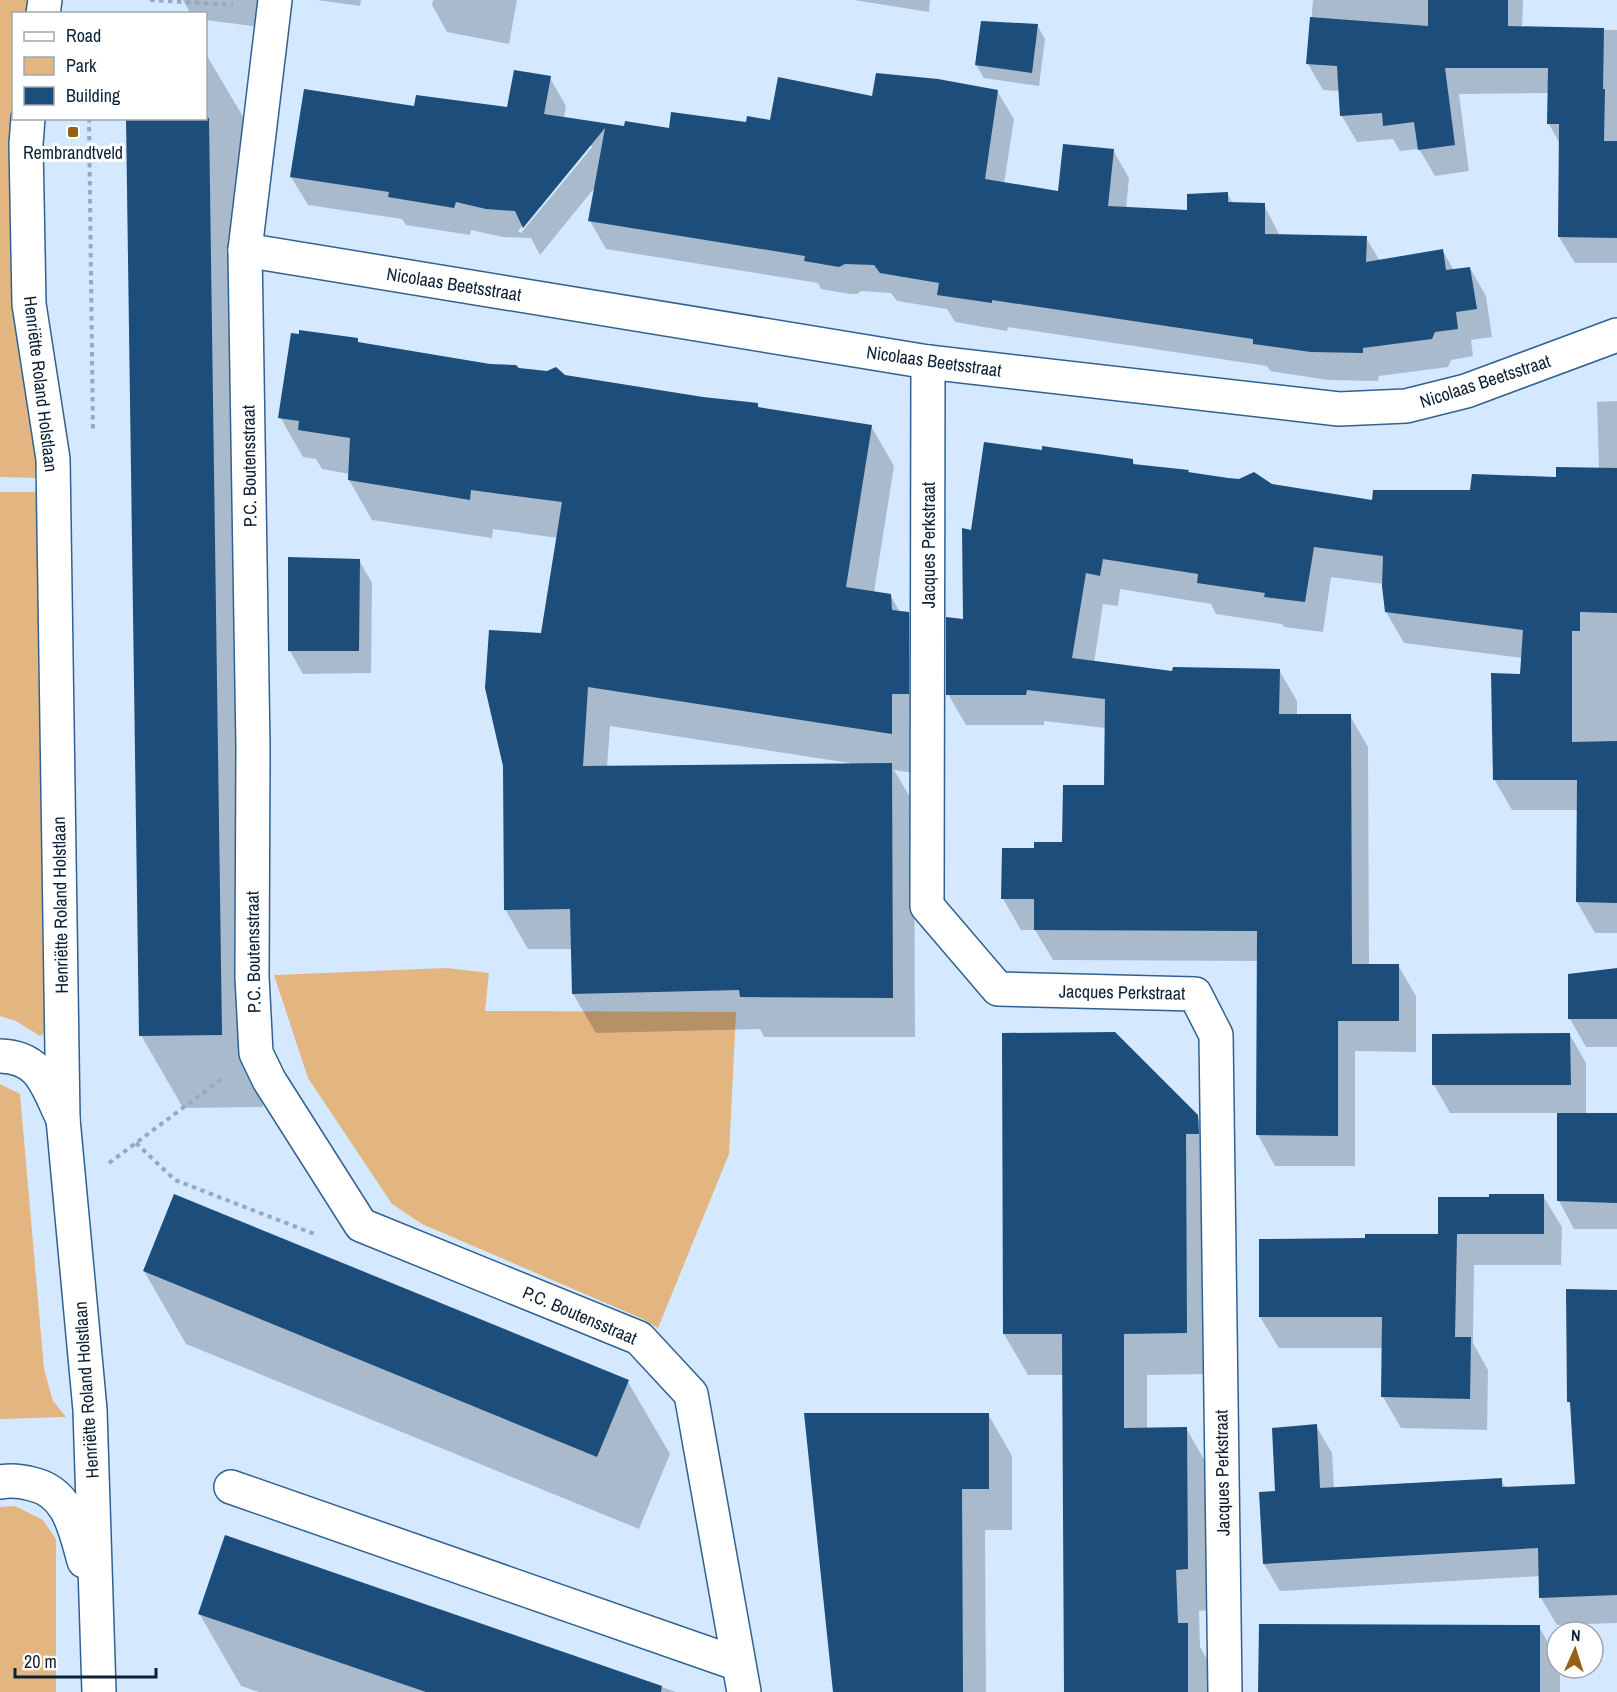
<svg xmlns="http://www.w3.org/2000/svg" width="1617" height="1692" viewBox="0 0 1617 1692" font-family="'Archivo Narrow',sans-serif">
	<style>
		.green { fill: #e3b681 }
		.shadow { fill: #0003; fill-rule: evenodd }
		.building { fill: #1d4d7b }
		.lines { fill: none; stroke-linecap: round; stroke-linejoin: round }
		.minor-casing { stroke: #316190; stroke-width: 36 }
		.major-casing { stroke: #316190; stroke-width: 36 }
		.path { stroke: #95a9bf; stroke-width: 4; stroke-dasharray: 4.5 4.5; stroke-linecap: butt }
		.minor { stroke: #fff; stroke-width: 33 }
		.major { stroke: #fff; stroke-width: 33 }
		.poi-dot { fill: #946115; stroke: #fff; stroke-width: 2 }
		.labels { text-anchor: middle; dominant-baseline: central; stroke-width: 6; stroke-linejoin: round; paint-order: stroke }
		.poi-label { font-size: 18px; fill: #0d2135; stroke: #fff }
		.street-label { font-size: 18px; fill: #0d2135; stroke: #fff }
	</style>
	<rect width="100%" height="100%" fill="#d4e9ff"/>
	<g class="green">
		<path d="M0,0H30L28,13L14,14L12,145L15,327L35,443L38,478L0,477Z"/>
		<path d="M0,492H38L47,1031L40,1036L16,1021L0,1016Z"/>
		<path d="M447,968L489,973L485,1011L736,1012L729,1154L658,1328L643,1319L422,1224L392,1204L308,1078L274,975Z"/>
		<path d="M0,1084L20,1094L44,1369L53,1401L66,1417L0,1419Z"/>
		<path d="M15,1506L43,1520L56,1539V1692H0V1507Z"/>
	</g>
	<g class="shadow">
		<path d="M183,0H278L274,29L206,20V14H191Z"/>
		<path d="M317,0H361L360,6Z"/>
		<path d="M433,0H517L509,44L447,32L432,5Z"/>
		<path d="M854,0H930L929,12Z"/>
		<path d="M1313,0H1523L1522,28L1617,30V263H1575L1559,237L1560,144L1549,124V93L1459,94L1469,171L1435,176L1419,149L1400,151L1393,139L1357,142L1342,116L1340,91L1323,90L1308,64Z"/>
		<path d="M1037,25L1045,39L1039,86L984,78L976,65Z"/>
		<path d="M206,54L249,127L263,1107L183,1108L141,1035L206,118Z"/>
		<path d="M550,78L566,106L564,118L625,127L670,130L772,122L874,98L997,91L1014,119L1004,184L1059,193L1113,150L1129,178L1126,208L1189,212L1227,193L1233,204L1264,205L1280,236L1366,238L1380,261L1443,251L1454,271L1470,268L1486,296L1492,337L1471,340L1473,356L1451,360L1448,367L1379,376L1378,381L1328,380L1270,371L1267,366L1008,327L1007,331L955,322L947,309L897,301L891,293L861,291L857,294H850L821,289L818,283L606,249L590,221L596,186L540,255L531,238L503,237L471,230L470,235L406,225L402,219L308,205L291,177L415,108L508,109ZM589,146H593L521,233L518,231Z"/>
		<path d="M357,340L360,344L703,398L757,405L760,409L871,426L894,466L874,592L890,595L900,612L908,613L931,653L914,773L894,770L914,804L915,1037H764L760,1029L596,1033L573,994L572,949H528L505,909L542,634L558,538L493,529L492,538L372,520L349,480L350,474L322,469L316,459L303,457L280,417ZM610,726L850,763V765L607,767Z"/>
		<path d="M1617,401V933H1595L1577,902L1578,810H1512L1494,779L1521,675L1522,658L1404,643L1386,612L1384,584L1331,577L1323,632L1284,627L1282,624L1216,614L1211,604L1120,589L1118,606L1103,604L1094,663L1174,673L1279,670L1297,701V716H1350L1368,747L1369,965H1398L1416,996V1052L1355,1051V1166H1275L1258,1135V961L1053,960L1035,930H1021L1003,899L1036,850L1064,843L1106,787V728L1044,721V725H966L948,694L965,621L973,532L1043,452L1132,460L1135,465L1188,471L1189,474L1374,501L1471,491L1558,478L1599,469L1597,402Z"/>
		<path d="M290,559L359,560L372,583L371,673L303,674L290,651Z"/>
		<path d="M1617,969V1047H1586L1570,1019Z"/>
		<path d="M1434,1035H1570L1586,1063V1114H1617V1229H1574L1559,1201L1558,1113H1450L1434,1085Z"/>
		<path d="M1197,1116L1221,1158L1210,1374L1147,1375V1429L1186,1428L1210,1470L1211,1610L1199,1611L1200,1647L1211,1666V1692H1065L1063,1375H1028L1004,1334Z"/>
		<path d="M1543,1196L1562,1227L1561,1265H1474L1473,1343L1488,1370L1487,1430L1401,1428L1383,1397L1384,1348H1279L1260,1317L1367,1239L1439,1235Z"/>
		<path d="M144,1271L628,1382L670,1454L639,1529L186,1344Z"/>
		<path d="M1617,1291V1623L1557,1625L1541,1598L1540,1576L1280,1591L1264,1564L1260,1493L1277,1492L1316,1426L1332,1453L1334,1489L1501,1480L1506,1488L1577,1485L1572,1408L1569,1402Z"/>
		<path d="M988,1414L1012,1456V1530H985L986,1692H835Z"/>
		<path d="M225,1537L676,1692H259L241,1686L199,1613Z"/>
		<path d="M1539,1627L1557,1658V1668H1560V1692H1260Z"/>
	</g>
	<g class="building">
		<path d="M1428,0H1508V26L1604,28L1603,89H1605L1604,141H1617V238L1558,237L1559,124H1547L1548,68H1445L1455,145L1418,150L1414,122L1383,126L1382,113L1340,116L1337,66L1306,64L1310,17L1428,26Z"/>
		<path d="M981,21L1038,24L1032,73L975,65Z"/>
		<path d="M514,70L551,76L544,114L624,126L625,121L669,128L671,112L746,122L747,116L770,120L778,77L872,96L876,73L938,79L998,90L985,179L1058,191L1063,144L1114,149L1108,206L1187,210V194L1228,192V202L1265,203V234L1367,236L1366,262L1443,249L1446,270L1470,267L1477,309L1456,312L1458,329L1435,332L1432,339L1363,348V353L1311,352L1253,344V339L992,300V303L937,295L939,283L880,273L874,265L845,264L839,267L804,261L805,256L588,221L605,128L523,228L515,211L486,209L456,202L454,208L388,197L389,192L290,177L304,89L414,106L416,95L507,107Z"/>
		<path d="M126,118H209L222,1035L139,1036Z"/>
		<path d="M299,330L358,338V342L490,364L516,365L519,368L547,371L556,367L565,375L703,397L758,403V407L872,425L846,587L891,594L892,610L909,612V694H892V734L588,687L583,766L892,763L893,998L740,997L739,990L572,994L570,909L504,910L503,766L485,688L489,630L541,633L562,502L471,490L470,500L348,480L350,438L298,430L299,421L278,418L291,333L299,334Z"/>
		<path d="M984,442L1042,450V446L1133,459V464L1189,470L1188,472L1228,478L1239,479L1254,472L1272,484L1372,500L1373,490H1470L1472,474L1556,477V467L1617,468V613L1580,612V631H1572V742L1617,741V903L1576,902L1577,780H1493L1491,673L1520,674L1523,630L1385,612L1382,586L1383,556L1314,547L1305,602L1264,597L1265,593L1197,583L1198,574L1103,559L1100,576L1086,573L1072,658L1172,671L1173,667L1280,669L1279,714H1351L1352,964H1399V1021H1338V1136L1256,1135L1257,931L1034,930V899H1001L1002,848H1034V842H1062L1063,785H1104L1105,699L1027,690L1026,695H946V617L963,619L962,528L971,530Z"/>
		<path d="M288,557L360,559L359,651H288Z"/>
		<path d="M1617,968V1019H1568V974Z"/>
		<path d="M1115,1032L1198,1115L1199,1134H1186L1187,1333L1124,1334V1428L1187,1427L1188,1569L1176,1570L1178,1623H1188V1692H1064L1062,1334H1003L1002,1033Z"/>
		<path d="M1570,1033L1571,1085H1432V1034Z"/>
		<path d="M1557,1113H1617V1203L1557,1201Z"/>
		<path d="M174,1194L629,1380L597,1457L143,1271Z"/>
		<path d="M1489,1194H1544V1234H1457L1455,1337H1471L1470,1399L1381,1397L1382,1317H1259V1239L1365,1238V1234H1438V1197H1489Z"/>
		<path d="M1566,1289L1617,1290V1595L1539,1598L1538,1548L1263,1564L1259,1492L1275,1491L1272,1428L1317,1424L1320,1488L1502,1478V1487L1575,1484L1570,1402H1567Z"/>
		<path d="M804,1413H989V1489H962L963,1692H833Z"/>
		<path d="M225,1535L662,1686L661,1692H426L198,1614Z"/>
		<path d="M1259,1624L1540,1625V1692H1258Z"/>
	</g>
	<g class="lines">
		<g class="minor-casing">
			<g id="minor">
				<path d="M275,0L245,250L253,747L252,977L256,1053L269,1080L361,1225L639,1338L691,1394L744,1692"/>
				<path d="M245,250L928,362L1339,409L1406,406L1466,391L1617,335"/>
				<path d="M928,362L927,906L998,989L1195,994L1216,1035L1225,1692"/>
				<path d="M0,1056C42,1057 47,1087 63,1119"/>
				<path d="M231,1487L738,1664"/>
			</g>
		</g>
		<g class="major-casing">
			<g id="major">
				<path d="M43,14L45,0"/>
				<path d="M28,118L26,144L29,304L53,459L63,1119L90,1410L99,1692"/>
				<path d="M0,1482C11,1480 21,1481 32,1484C69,1492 75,1529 84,1561"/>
			</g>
		</g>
		<g class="path">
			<path d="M150,0L233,5"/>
			<path d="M89,118L93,433"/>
			<path d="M66,155L89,153"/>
			<path d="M136,1143L175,1180L317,1235"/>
			<path d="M109,1163L223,1078"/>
		</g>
		<use href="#minor" class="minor"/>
		<use href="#major" class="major"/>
	</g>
	<rect class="poi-dot" x="67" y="126" width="12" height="12" rx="3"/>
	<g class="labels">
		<g class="poi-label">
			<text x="73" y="152">Rembrandtveld</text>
		</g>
		<g class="street-label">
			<text transform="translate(454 284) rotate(9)">Nicolaas Beetsstraat</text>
			<text transform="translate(934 361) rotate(8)">Nicolaas Beetsstraat</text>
			<text transform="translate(1485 381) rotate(-18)">Nicolaas Beetsstraat</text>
			<text transform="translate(41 384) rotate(83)">Henriëtte Roland Holstlaan</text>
			<text transform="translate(249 466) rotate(-91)">P.C. Boutensstraat</text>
			<text transform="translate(928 545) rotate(-90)">Jacques Perkstraat</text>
			<text transform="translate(60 905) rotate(-91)">Henriëtte Roland Holstlaan</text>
			<text transform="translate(253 952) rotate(-91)">P.C. Boutensstraat</text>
			<text transform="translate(1122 992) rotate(1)">Jacques Perkstraat</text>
			<text transform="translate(580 1315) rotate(23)">P.C. Boutensstraat</text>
			<text transform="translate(86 1390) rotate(-94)">Henriëtte Roland Holstlaan</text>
			<text transform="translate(1222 1473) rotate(-91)">Jacques Perkstraat</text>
		</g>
	</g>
	<rect x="12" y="12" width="195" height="108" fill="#ffffff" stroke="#9ea6ae" stroke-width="1.5"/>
	<rect x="24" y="32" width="30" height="9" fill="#ffffff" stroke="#9ea6ae" stroke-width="1.5"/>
	<text x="66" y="42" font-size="18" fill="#0d2135">Road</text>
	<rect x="24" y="57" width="30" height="18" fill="#e3b681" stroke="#9ea6ae" stroke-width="1.5"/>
	<text x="66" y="72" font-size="18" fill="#0d2135">Park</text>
	<rect x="24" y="87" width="30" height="18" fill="#1d4d7b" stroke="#9ea6ae" stroke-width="1.5"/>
	<text x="66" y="102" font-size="18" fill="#0d2135">Building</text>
	<g transform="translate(1575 1650) rotate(3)"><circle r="28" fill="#ffffff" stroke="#9ea6ae" stroke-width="1.5"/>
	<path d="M0-4.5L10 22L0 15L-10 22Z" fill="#946115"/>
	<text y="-9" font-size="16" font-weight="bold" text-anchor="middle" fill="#0d2135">N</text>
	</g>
	<path d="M15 1668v9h141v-9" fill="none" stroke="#0d2135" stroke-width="3"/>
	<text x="24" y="1668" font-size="18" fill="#0d2135" stroke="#ffffff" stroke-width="4.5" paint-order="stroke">20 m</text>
</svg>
